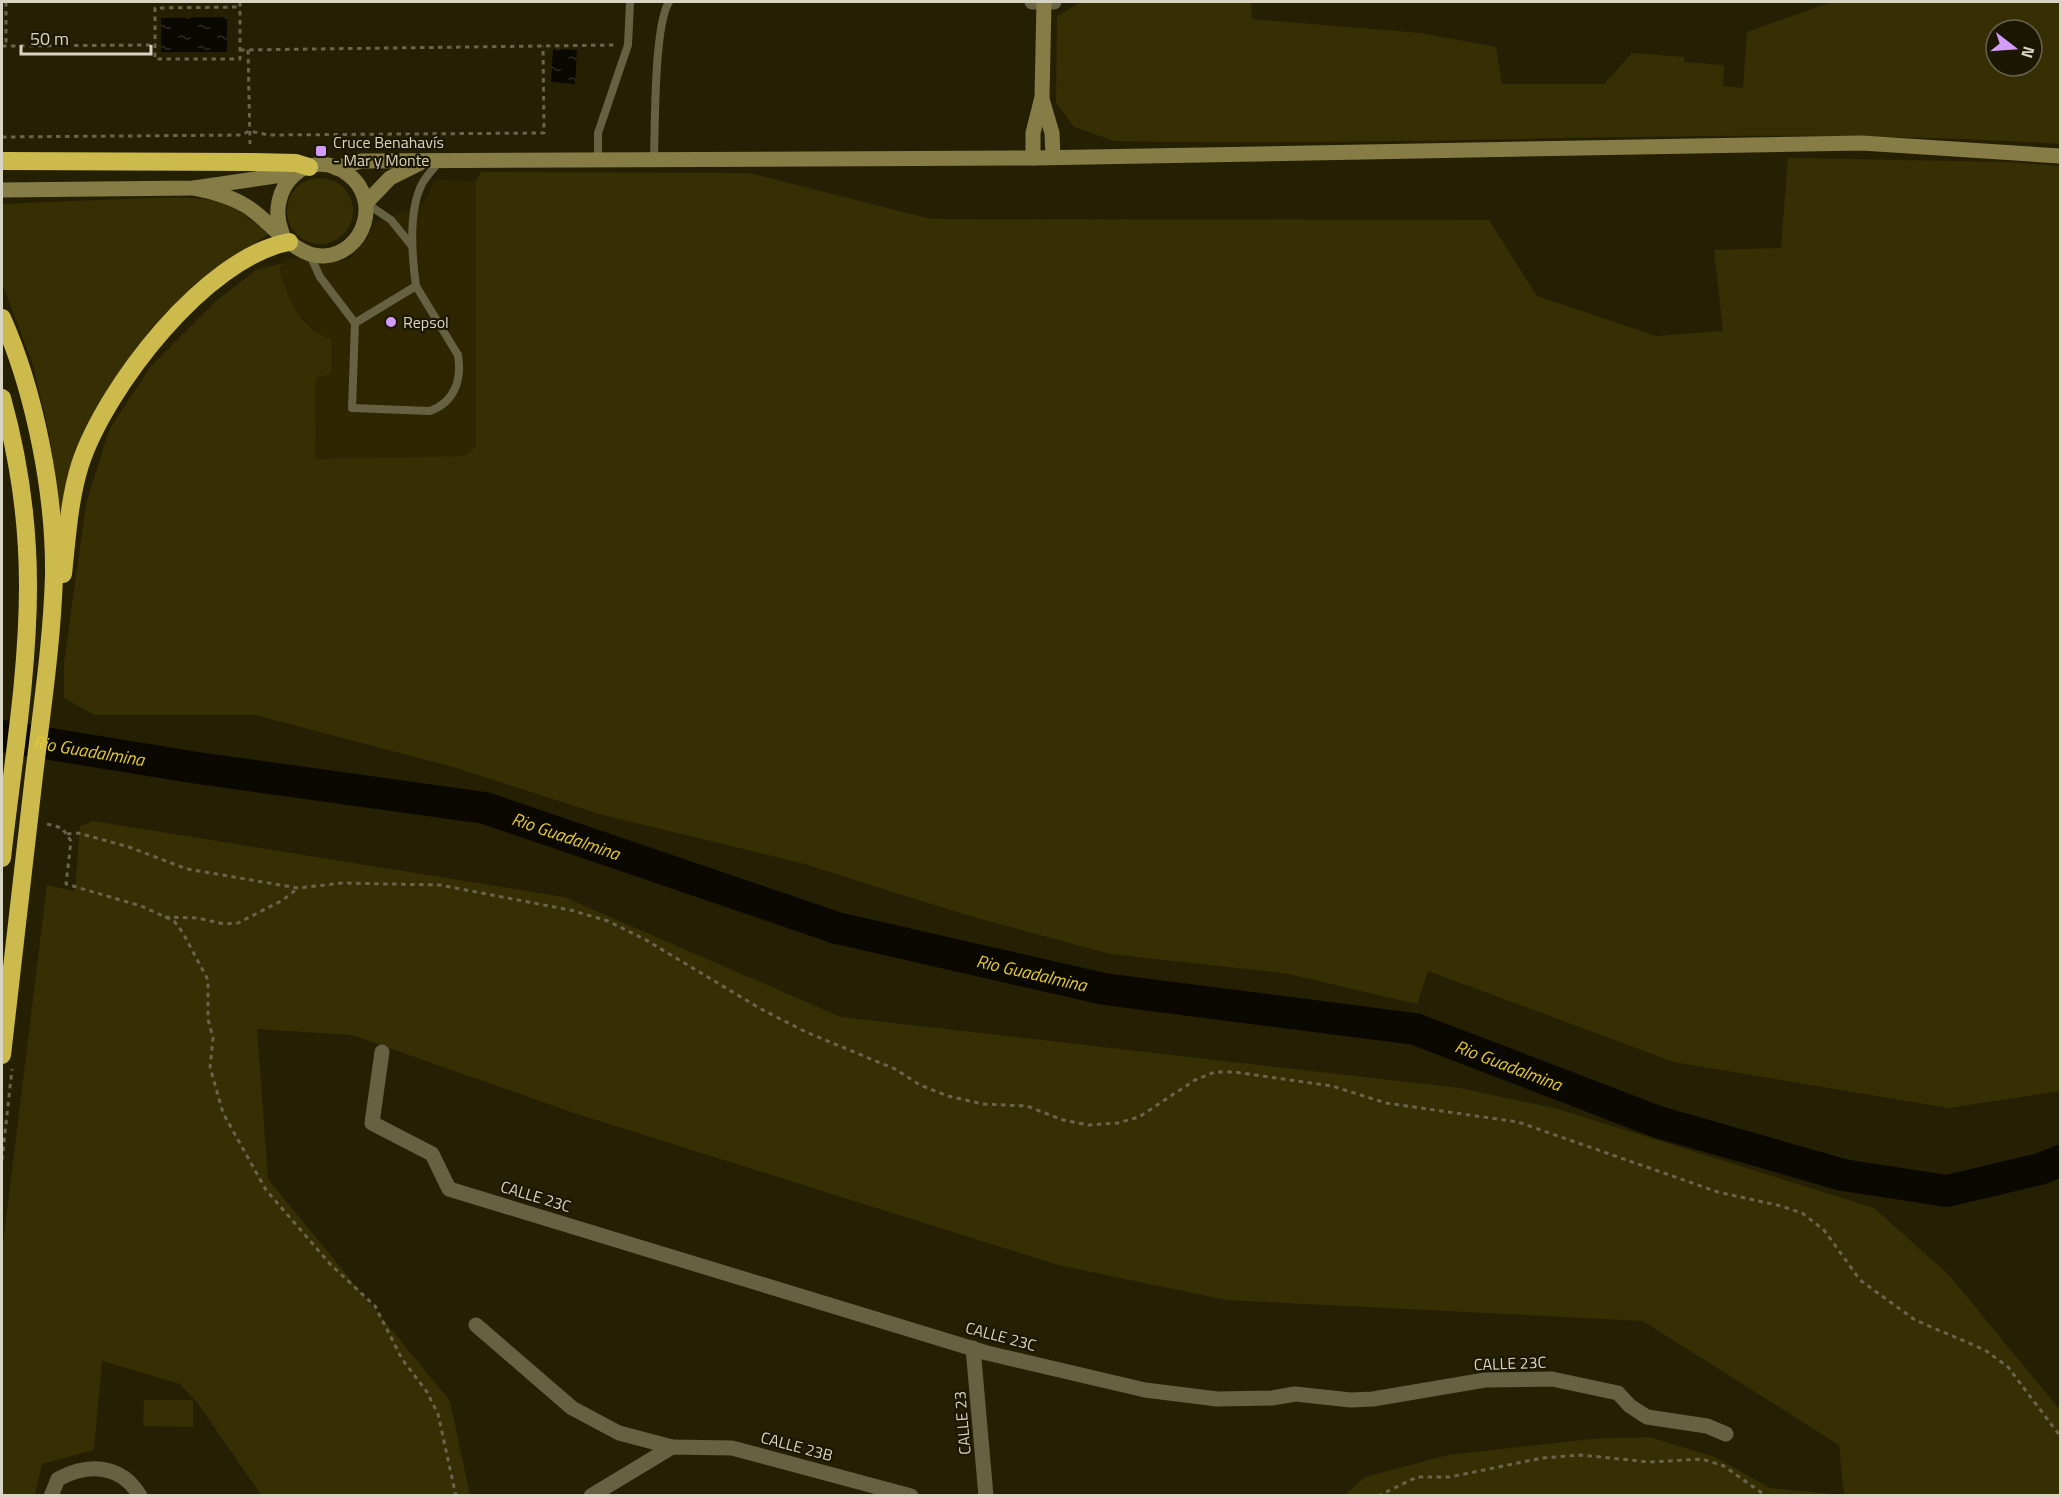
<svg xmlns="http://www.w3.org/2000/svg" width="2062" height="1497" viewBox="0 0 2062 1497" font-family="'Titillium Web',sans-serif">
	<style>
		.built { fill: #2d2601 }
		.green { fill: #362f04; fill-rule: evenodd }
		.water { fill: url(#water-ripples) }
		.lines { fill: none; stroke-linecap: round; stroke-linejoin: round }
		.river { stroke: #0b0801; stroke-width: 32 }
		.path { stroke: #69654d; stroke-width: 3; stroke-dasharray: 4.5 4.5; stroke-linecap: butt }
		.lane { stroke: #666143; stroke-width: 8 }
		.street { stroke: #666143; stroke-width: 15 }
		.secondary { stroke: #857c46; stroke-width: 15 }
		.highway { stroke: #cdba4c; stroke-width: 18 }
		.poi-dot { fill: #d39cfc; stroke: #1c1700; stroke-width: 2 }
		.labels { text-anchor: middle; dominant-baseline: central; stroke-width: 4.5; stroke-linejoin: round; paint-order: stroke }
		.poi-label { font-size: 16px; fill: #d7d4c4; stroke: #1c1700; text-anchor: start }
		.street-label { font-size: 16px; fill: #d7d4c4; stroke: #1c1700 }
		.water-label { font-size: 18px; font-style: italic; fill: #e1c936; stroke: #1c1700 }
	</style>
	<defs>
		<pattern id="water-ripples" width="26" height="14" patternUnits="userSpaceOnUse" patternTransform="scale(1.5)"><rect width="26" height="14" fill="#0b0801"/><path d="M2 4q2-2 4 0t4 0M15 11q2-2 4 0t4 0" fill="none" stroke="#2e2b24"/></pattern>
	</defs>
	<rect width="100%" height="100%" fill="#252004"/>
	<path class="built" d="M435,179L476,181V446L467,456L315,460L316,378L321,335L292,308L279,267L290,258L334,262L350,258L368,237L375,222L423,205Z"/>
	<g class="green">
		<path d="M1081,2L1251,3L1252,19L1421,33L1496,47L1502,84H1604L1632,53L1684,57V62L1724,65L1723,86L1743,88L1747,32L1831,2H2060V144C1746,124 1429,148 1114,141L1074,127L1056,102L1057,16ZM1996,30H2032V66H1996Z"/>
		<path d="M1788,158L2010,162L2060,166V1091L1949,1108L1674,1062L1428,971L1417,1004L1284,973L1110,954L963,914L801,863L599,814L457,768L255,715H94L64,698V663L86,504L109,430L151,366L216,301L256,270L284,263L279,268C290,302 296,323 331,340V374L316,378L315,459L466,456L476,446V181L481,172L749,173L931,219L1489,220L1537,296L1656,336L1723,331L1714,250L1781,248Z"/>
		<circle cx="320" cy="211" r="33"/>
		<path d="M96,200C125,200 197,194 221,202C240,208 251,223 269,231V234L232,258L130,358L104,395L88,425L61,517L49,432L32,362L2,283V204Z"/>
		<path d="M93,821L564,897L841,1017L1460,1088L1558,1109L1874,1208L1949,1275L2060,1410V1495H1844L1839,1445L1643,1321L1226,1300L1058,1265L571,1112L352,1035L257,1029L268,1179L450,1401L470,1495H261L199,1405L180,1384L102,1361L94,1450L42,1464L35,1495L2,1496V1251L47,885L75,891L80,826Z"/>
		<path d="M144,1400H193V1427L143,1426Z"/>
		<path d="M1649,1437L1715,1457L1770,1488L1842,1495H1345L1365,1477L1448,1455L1592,1439Z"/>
	</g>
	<g class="water">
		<path d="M227,17V52H161V18Z"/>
		<path d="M553,49L577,50L575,84L551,82Z"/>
	</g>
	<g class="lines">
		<path class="river" id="s1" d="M2,736L191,767L485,808L837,928L1104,989L1415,1029L1658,1122L1843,1175L1947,1191L2040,1169L2060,1161"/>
		<g class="path">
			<path d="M6,2V45"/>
			<path d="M240,2V59H155V8L240,7"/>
			<path d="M2,46L155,45"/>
			<path d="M240,50L616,45"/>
			<path d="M248,50L250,144"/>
			<path d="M2,137L242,135L249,131L269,135L544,133L543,46"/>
			<path d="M47,824L62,828L71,841L66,884L141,906L174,921L183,933L208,980V1019L213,1038L210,1067L223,1113L266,1190L331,1265L375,1306L402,1359L427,1392L438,1414L456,1496"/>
			<path d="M67,834L78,833L129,847L187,869L298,888L342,883L440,885L570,910L608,921L646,940L761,1009L806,1032L895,1069L920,1085L948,1096L983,1104L1027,1106L1063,1120L1088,1125L1118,1123L1139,1117L1195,1080L1215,1072H1234L1332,1086L1386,1103L1518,1122L1718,1192L1781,1206L1802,1213L1824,1230L1860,1280L1915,1320L1985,1350L2008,1367L2060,1436"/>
			<path d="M165,917L198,918L224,924L238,923L283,900L298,888"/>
			<path d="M2,1160L12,1069"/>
			<path d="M1378,1496L1417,1477H1450L1542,1458L1581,1455L1649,1462L1702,1459L1724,1466L1766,1496"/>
		</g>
		<g class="lane">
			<path d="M598,161V133L628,45L630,2"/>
			<path d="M654,161C655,128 654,26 669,2"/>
			<path d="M366,203L391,220L412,246"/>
			<path d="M310,255L320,277L355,323L352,408L430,411C455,402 462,379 458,355L416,286"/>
			<path d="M355,323L416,286C412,257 408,211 422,184C426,176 433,169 439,162"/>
		</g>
		<g class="street">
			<path d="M1032,2H1054"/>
			<path d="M382,1052L372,1123L432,1154L449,1189L987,1353L1145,1390L1217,1399L1272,1398L1295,1394L1351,1400L1373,1399L1485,1380L1552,1379L1618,1393L1630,1406L1647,1417L1707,1426L1726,1434"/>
			<path d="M476,1325L572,1408L619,1433L672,1447"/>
			<path d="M973,1348L986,1496"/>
			<path d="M51,1496L58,1479C88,1463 121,1464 140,1496"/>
			<path d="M591,1496L672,1447L732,1448L911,1496"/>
		</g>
		<g class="secondary">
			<path d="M1042,99L1052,133L1053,157"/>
			<path d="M1033,158V133L1042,97L1044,2"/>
			<path d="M336,168L361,161L1033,158L1862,143L2060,156"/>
			<path d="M194,188C212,192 230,196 246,206C271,221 295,258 324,256C365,253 381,200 349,175C308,143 264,189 282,233"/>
			<path d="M2,190L194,188L296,173"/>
			<path d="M366,203L390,178L420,163"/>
		</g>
		<g class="highway">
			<path d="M2,161L251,162L296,163L309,167"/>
			<path d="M2,318C35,392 55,495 54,575C52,645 41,714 33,784C23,874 12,964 2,1055"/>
			<path d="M2,398C19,459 28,522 28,586C28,676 12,768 2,858"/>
			<path d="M63,574C67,538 69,500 80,465C105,388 206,257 289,242"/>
		</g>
	</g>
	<g class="poi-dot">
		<rect x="315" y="145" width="12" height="12" rx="3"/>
		<circle cx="391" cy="322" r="6"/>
	</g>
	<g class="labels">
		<g class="poi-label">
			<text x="333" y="142">Cruce Benahavís<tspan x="333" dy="18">- Mar y Monte</tspan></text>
			<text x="403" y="322">Repsol</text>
		</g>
		<g class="street-label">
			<text transform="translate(536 1196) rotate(17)">CALLE 23C</text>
			<text transform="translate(1001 1336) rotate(15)">CALLE 23C</text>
			<text transform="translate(1510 1363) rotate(-2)">CALLE 23C</text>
			<text transform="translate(962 1423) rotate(-95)">CALLE 23</text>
			<text transform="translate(797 1446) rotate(15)">CALLE 23B</text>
		</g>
		<g class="water-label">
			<text stroke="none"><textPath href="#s1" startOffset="88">Rio Guadalmina</textPath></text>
			<text stroke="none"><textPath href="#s1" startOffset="574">Rio Guadalmina</textPath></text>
			<text stroke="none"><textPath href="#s1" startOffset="1060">Rio Guadalmina</textPath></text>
			<text stroke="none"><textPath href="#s1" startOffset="1548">Rio Guadalmina</textPath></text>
		</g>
	</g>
	<rect width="2062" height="1497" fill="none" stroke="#d7d4c4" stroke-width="6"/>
	<g transform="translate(2014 48) rotate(107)"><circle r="28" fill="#1c1700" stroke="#67634e" stroke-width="1.5"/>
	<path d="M0-4.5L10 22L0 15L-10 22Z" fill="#d39cfc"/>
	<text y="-9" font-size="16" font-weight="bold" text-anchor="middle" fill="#d7d4c4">N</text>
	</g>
	<path d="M21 45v9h130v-9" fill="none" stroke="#d7d4c4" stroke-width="3"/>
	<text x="30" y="45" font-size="18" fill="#d7d4c4" stroke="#1c1700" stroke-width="4.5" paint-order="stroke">50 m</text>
</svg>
